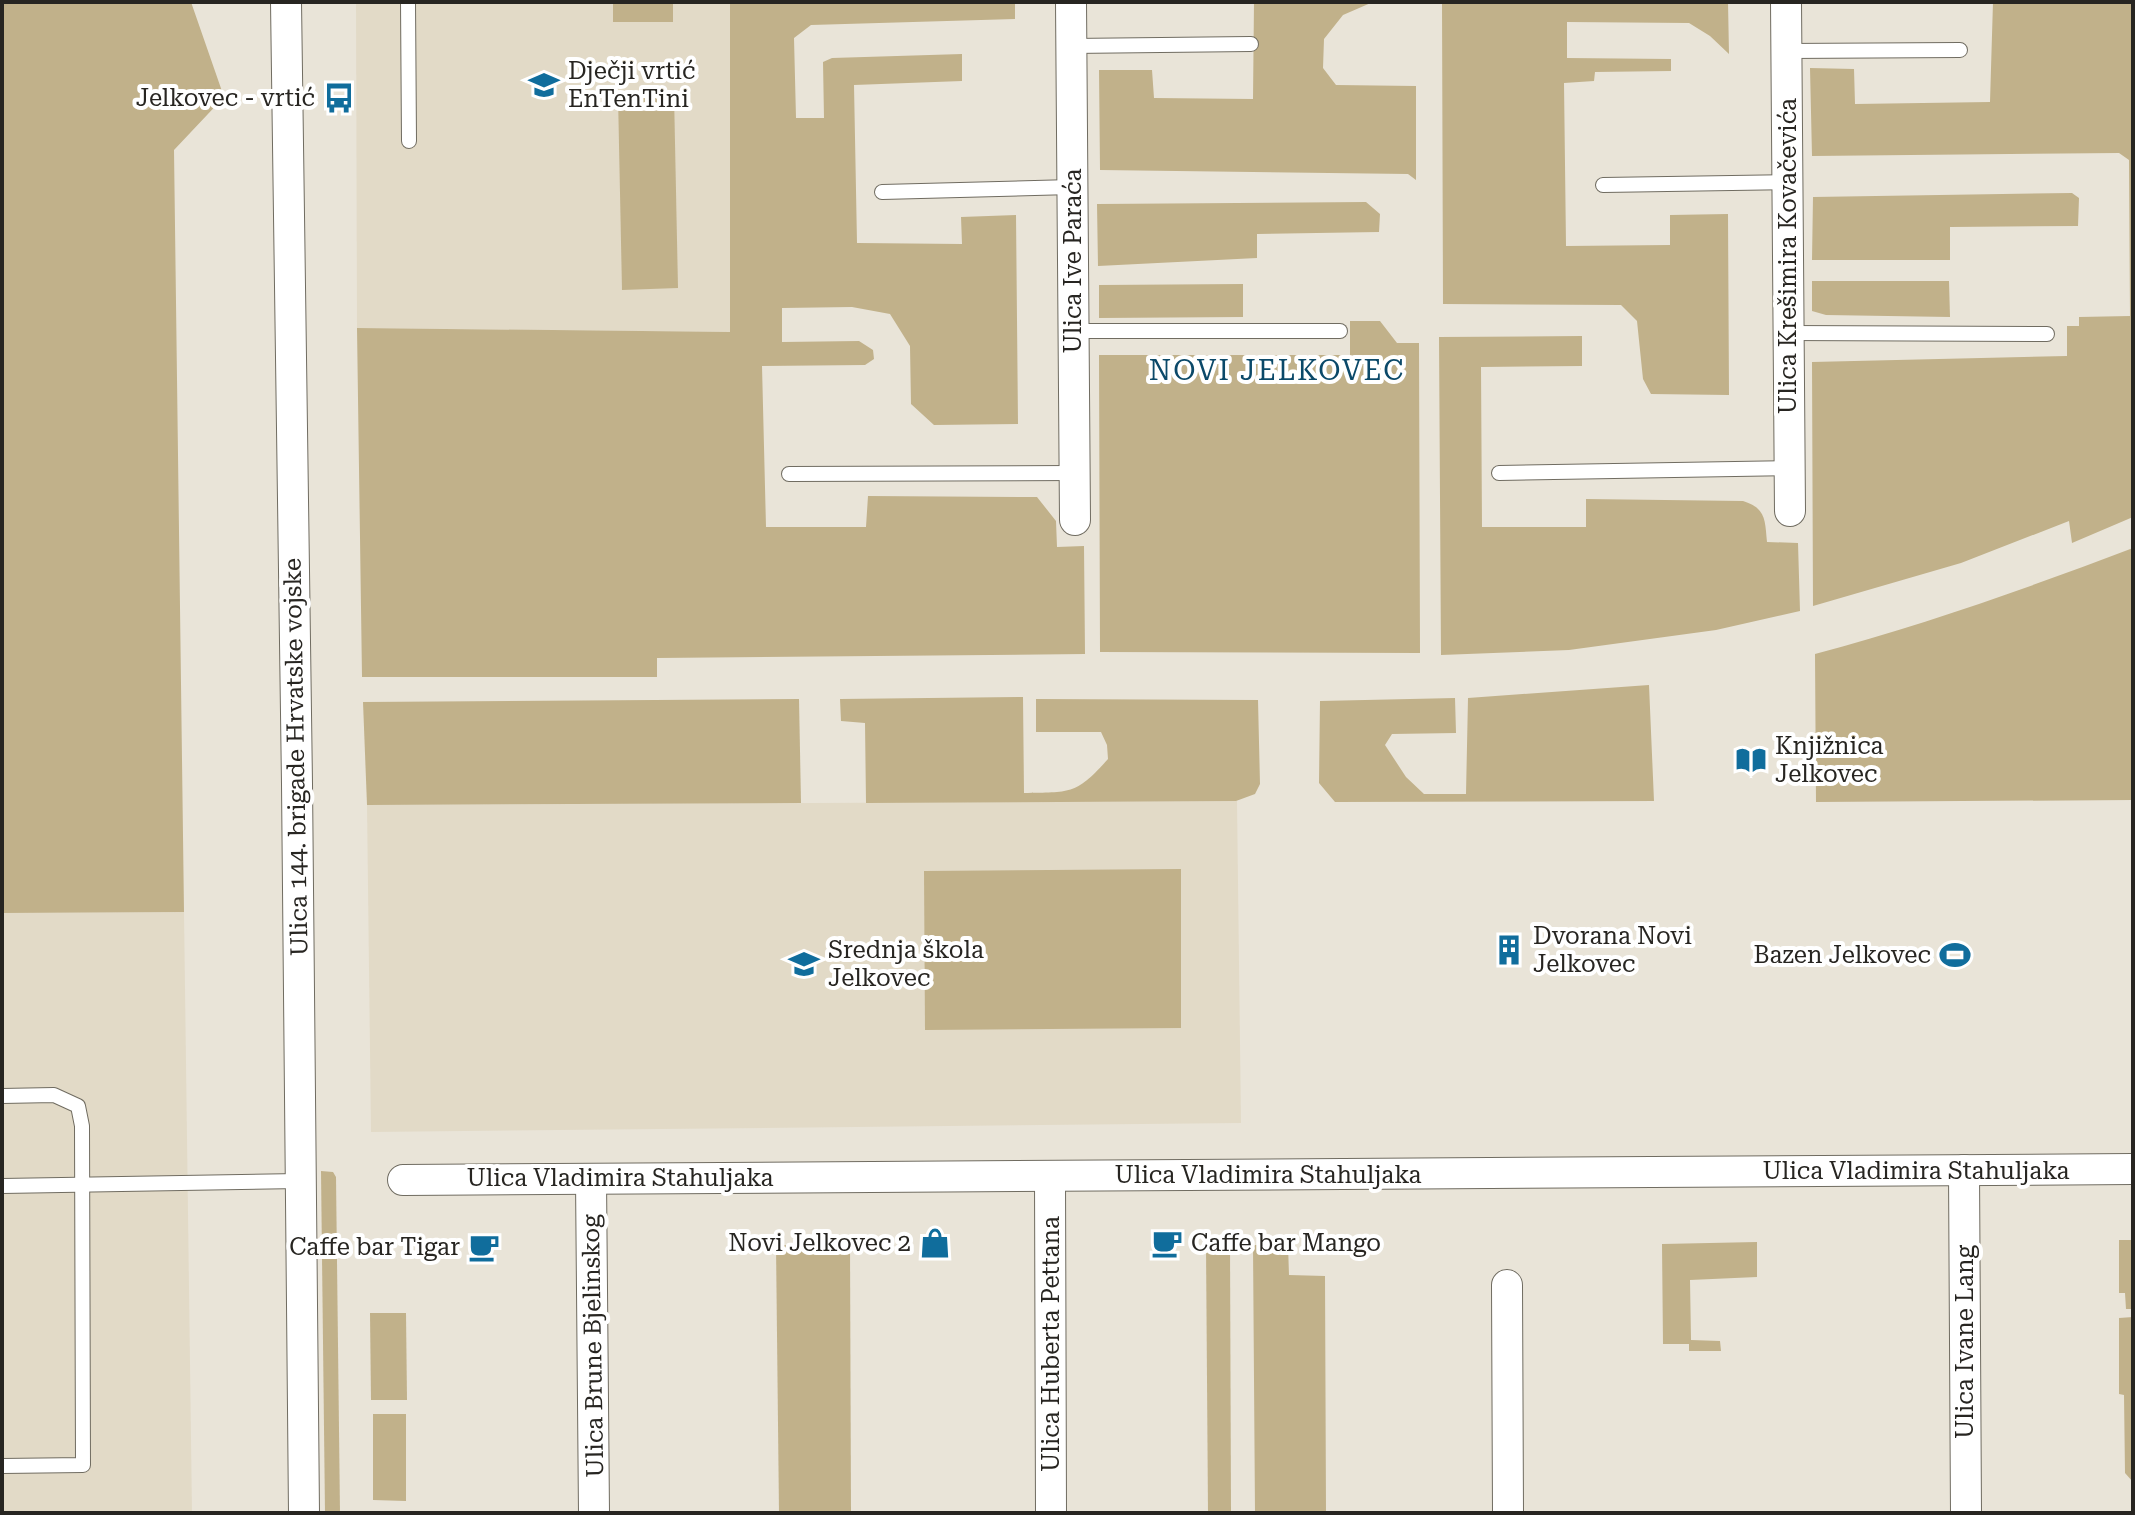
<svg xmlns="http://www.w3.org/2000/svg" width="2135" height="1515" viewBox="0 0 2135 1515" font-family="'Roboto Serif',serif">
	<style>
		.built { fill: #e2dac7 }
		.green { fill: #c1b18a }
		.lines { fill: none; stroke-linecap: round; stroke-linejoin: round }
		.service-casing { stroke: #706c61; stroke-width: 16 }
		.minor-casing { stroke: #706c61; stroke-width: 32 }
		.service { stroke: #fff; stroke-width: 14 }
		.minor { stroke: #fff; stroke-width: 30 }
		.labels { text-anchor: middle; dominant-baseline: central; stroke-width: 8; stroke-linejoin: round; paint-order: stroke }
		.poi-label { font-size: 24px; fill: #272521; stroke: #fff; text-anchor: start }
		.street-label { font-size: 24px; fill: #272521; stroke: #fff }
		.quarter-label { font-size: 28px; letter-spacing: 2px; fill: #0b4969; stroke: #fff }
	</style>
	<rect width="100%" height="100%" fill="#e9e4d8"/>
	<g class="built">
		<path d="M356,2H730V332L357,328Z"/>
		<path d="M1237,801L1241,1123L371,1132L367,805Z"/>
		<path d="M184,912L192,1513H2V913Z"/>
	</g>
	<g class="green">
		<path d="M2,2H191L224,97L174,150L184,912L2,913Z"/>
		<rect x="613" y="2" width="60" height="20"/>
		<path d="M730,2H1015V19L811,25L794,38L796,118H824L823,62L832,58L962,54V81L854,85L857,243L962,244L961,217L1016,215L1018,424L934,425L911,404L910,346L890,314L852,307L782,308V342L859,341L873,350L874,359L865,365L762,366L766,527H866L868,496L1037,497L1056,521L1057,547L1084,546L1085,654L657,658V677H362L357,328L730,332Z"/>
		<path d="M1254,2H1373L1343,15L1324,39L1323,68L1336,85L1416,86V180L1408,174L1100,170L1099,70H1152L1154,98L1253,99Z"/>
		<path d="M1442,2H1728L1729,54L1710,36L1689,23L1567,22V58L1671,59V71L1595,72L1594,81L1564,83L1566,246L1670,245V215L1728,214L1729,395L1651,394L1643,379L1637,321L1621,305L1443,304Z"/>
		<path d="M1993,2H2133V517L2072,543L2069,521L1961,563L1813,606L1812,362L2067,356V326H2079V317L2130,316L2129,160L2119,153L1812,156L1810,68L1854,69L1855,104L1990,102Z"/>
		<path d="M674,94L678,288L622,290L618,96Z"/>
		<path d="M2072,193L2079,198L2078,226L1950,227V260H1812L1813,197Z"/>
		<path d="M1366,202L1380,214L1379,232L1257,234V258L1098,266L1097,204Z"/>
		<path d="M1812,281H1949L1950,317L1826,315L1812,311Z"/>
		<path d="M1243,284V317L1099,318V285Z"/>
		<path d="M1350,321H1380L1397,343H1419L1420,653L1100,652L1099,355H1350Z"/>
		<path d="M1582,336V366L1481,367L1482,527H1586V499L1743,501C1766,508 1765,520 1767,542L1798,543L1800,611L1716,630L1569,650L1441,655L1439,337Z"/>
		<path d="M2133,548V800L1816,802L1815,654C1923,625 2028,588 2133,548Z"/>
		<path d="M1649,685L1654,801L1335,802L1319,783L1320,701L1455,698L1456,733L1392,734L1385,745L1406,777L1424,794H1466L1468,698Z"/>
		<path d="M1023,697L1024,793C1071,792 1076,795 1108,759L1107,745L1101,732H1036V699L1258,700L1260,784L1255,794L1236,801L866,803L865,723L841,721L840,699Z"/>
		<path d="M799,699L801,803L367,805L363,702Z"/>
		<path d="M1181,869V1028L925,1030L924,871Z"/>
		<path d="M321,1171L333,1172L336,1177L340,1513H325Z"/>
		<path d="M2119,1240H2133V1309H2126L2125,1293H2119Z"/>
		<path d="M1757,1242V1277L1690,1280L1691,1340L1720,1341L1721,1351H1689V1344H1663L1662,1244Z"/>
		<path d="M776,1245L850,1246L851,1513H779Z"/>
		<path d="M1206,1245H1230L1231,1513H1208Z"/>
		<path d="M1253,1245H1288L1289,1275L1325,1276L1326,1513H1255Z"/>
		<path d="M370,1313H406L407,1400H371Z"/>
		<path d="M2133,1317V1482L2125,1473L2124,1395L2119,1394V1318Z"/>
		<path d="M373,1414H406V1501L373,1500Z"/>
	</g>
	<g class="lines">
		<g class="service-casing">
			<g id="service">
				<path d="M408,2L409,141"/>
				<path d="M1071,46L1251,44"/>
				<path d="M1787,51L1960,50"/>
				<path d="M1603,185L1788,182"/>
				<path d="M882,192L1072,187"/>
				<path d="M1074,331H1340"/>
				<path d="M1788,333L2047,334"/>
				<path d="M1499,473L1789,468"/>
				<path d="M789,474L1075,473"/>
				<path d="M2,1096L54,1095L78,1106L82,1126L83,1465L2,1466"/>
				<path d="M2,1186L299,1181"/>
			</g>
		</g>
		<g class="minor-casing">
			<g id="minor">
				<path d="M286,2L297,784L304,1513"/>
				<path d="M1071,2L1075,520"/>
				<path d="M1786,2L1790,511"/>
				<path d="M1964,1170L1966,1513"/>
				<path d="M1050,1176L1051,1513"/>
				<path d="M591,1179L594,1513"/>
				<path d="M403,1180L2133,1169"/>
				<path d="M1507,1285L1508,1513"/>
			</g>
		</g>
		<use href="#service" class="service"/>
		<use href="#minor" class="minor"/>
	</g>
	<defs>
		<g id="school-bare" transform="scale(2.4)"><path d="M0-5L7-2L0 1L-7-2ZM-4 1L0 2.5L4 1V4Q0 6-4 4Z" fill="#106d9c" stroke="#fff" stroke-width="2.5" paint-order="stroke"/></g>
		<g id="bus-bare" transform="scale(2.4)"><path d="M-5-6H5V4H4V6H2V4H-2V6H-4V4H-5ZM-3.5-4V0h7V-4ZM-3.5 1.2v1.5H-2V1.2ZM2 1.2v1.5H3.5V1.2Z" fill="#106d9c" stroke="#fff" stroke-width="2.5" paint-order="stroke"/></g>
		<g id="library-bare" transform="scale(2.4)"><path d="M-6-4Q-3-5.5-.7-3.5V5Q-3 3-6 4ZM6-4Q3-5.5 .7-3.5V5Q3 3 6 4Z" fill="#106d9c" stroke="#fff" stroke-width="2.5" paint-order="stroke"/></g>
		<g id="building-bare" transform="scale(2.4)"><path d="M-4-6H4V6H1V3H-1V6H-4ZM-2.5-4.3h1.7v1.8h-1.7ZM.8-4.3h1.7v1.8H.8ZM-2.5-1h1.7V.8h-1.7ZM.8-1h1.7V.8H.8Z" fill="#106d9c" stroke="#fff" stroke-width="2.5" paint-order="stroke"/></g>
		<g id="stadium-bare" transform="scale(2.4)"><path d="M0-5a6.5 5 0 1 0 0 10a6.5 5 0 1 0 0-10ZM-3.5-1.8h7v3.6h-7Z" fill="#106d9c" stroke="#fff" stroke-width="2.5" paint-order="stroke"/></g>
		<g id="shop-bare" transform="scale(2.4)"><path d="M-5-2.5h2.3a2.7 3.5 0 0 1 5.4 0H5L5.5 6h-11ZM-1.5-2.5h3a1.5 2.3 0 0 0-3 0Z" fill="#106d9c" stroke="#fff" stroke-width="2.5" paint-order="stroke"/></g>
		<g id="cafe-bare" transform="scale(2.4)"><path d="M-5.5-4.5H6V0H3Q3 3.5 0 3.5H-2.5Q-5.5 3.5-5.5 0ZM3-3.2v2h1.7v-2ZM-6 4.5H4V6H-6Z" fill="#106d9c" stroke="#fff" stroke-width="2.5" paint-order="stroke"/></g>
	</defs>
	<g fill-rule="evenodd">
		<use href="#school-bare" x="544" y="85"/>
		<use href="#bus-bare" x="339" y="98"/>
		<use href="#library-bare" x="1751" y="760"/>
		<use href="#building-bare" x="1509" y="950"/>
		<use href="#stadium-bare" x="1955" y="955"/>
		<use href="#school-bare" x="804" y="964"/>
		<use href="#shop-bare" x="935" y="1243"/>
		<use href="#cafe-bare" x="1167" y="1243"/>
		<use href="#cafe-bare" x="484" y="1247"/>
	</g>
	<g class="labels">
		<g class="poi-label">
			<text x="568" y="71">Dječji vrtić<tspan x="568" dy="28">EnTenTini</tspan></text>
			<text x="315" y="98" text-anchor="end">Jelkovec - vrtić</text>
			<text x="1775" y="746">Knjižnica<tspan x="1775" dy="28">Jelkovec</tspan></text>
			<text x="1533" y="936">Dvorana Novi<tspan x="1533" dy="28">Jelkovec</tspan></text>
			<text x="828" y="950">Srednja škola<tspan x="828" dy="28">Jelkovec</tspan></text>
			<text x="1931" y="955" text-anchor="end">Bazen Jelkovec</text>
			<text x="911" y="1243" text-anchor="end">Novi Jelkovec 2</text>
			<text x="1191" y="1243">Caffe bar Mango</text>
			<text x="460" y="1247" text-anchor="end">Caffe bar Tigar</text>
		</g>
		<g class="street-label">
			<text transform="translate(1788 256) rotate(-90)">Ulica Krešimira Kovačevića</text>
			<text transform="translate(1073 261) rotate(-90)">Ulica Ive Paraća</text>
			<text transform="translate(296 757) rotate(-91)">Ulica 144. brigade Hrvatske vojske</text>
			<text x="1916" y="1171">Ulica Vladimira Stahuljaka</text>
			<text x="1268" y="1175">Ulica Vladimira Stahuljaka</text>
			<text x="620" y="1178">Ulica Vladimira Stahuljaka</text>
			<text transform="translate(1965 1342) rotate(-90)">Ulica Ivane Lang</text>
			<text transform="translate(1051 1344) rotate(-90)">Ulica Huberta Pettana</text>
			<text transform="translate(593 1346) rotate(-91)">Ulica Brune Bjelinskog</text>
		</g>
		<g class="quarter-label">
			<text x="1277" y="370">NOVI JELKOVEC</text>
		</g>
	</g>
	<rect width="2135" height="1515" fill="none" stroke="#272521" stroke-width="8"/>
</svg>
